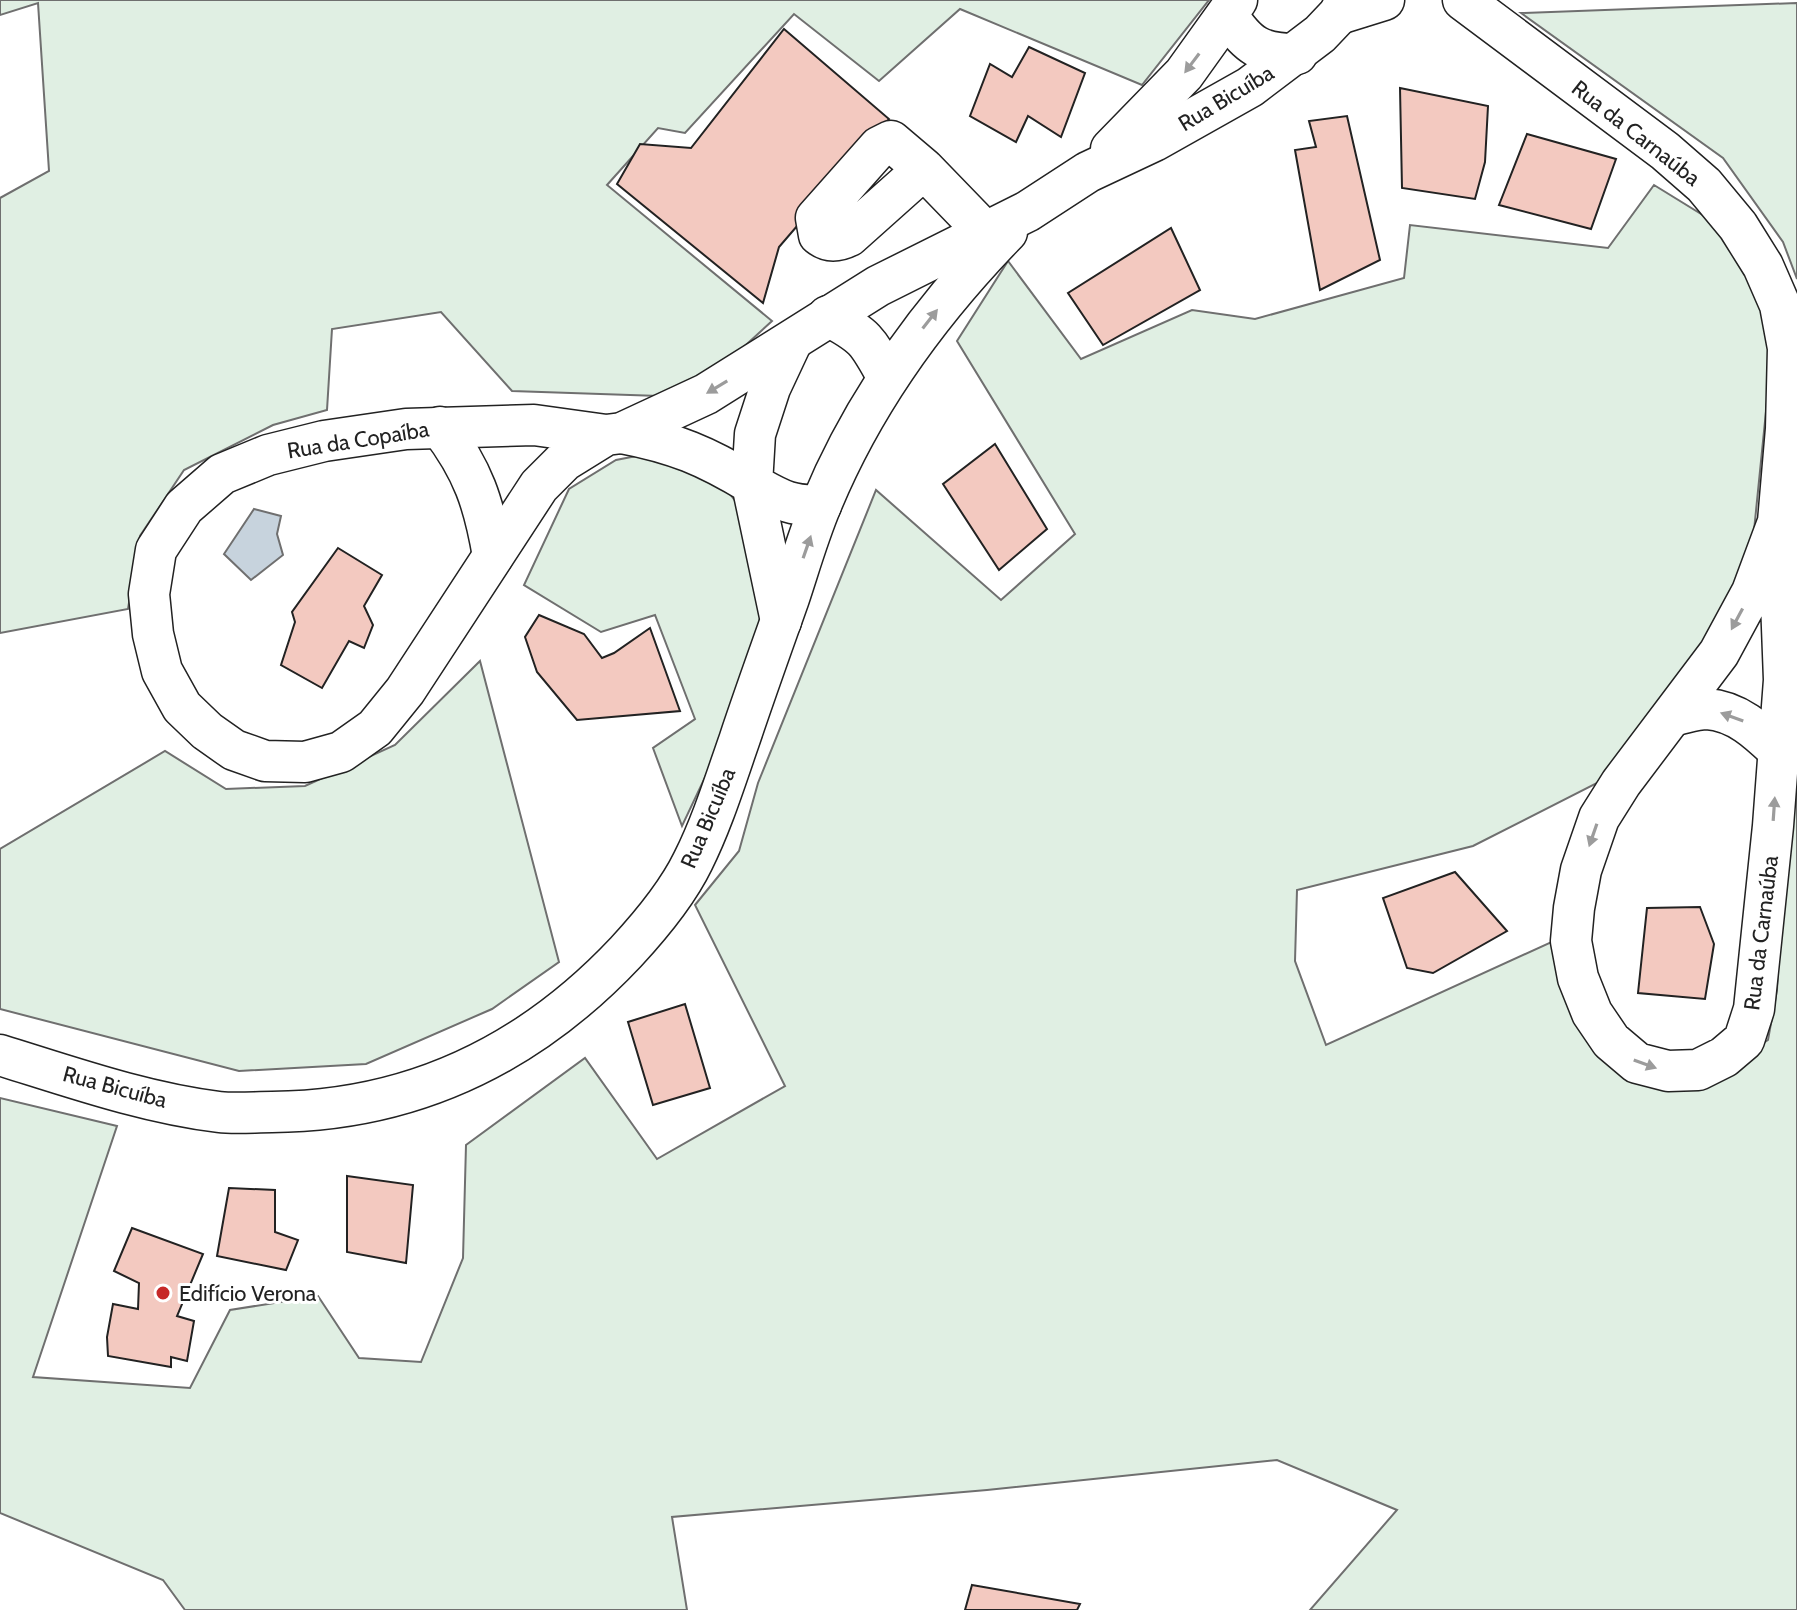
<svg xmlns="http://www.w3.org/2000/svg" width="1797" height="1610" viewBox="0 0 1797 1610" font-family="Cabin,sans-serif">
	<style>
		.green { fill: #e0efe3; stroke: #6f6f6f; stroke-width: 2 }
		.water { fill: #c7d3dd; stroke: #6f6f6f; stroke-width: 2 }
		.building { fill: #f3c9c0; stroke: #222; stroke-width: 2 }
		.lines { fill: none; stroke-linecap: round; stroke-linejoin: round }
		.minor-casing { stroke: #222; stroke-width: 43 }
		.minor { stroke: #fff; stroke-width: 40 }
		.oneway { fill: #9c9c9c }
		.poi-dot { fill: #c62828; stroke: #fff; stroke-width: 3 }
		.labels { text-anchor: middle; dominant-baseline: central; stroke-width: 6; stroke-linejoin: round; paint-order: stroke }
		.street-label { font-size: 22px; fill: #222; stroke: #fff }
		.poi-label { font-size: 22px; fill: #222; stroke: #fff; text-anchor: start }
	</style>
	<rect width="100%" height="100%" fill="#fff"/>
	<g class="green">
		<path d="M0,0H1209L1142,85L960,9L879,81L794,14L685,133L658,128L607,185L772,321L689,397L512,391L441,312L332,329L327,410L273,425L184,470L140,536L128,609L0,633V198L49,171L38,3L0,15Z"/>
		<path d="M1797,3V279L1783,242L1723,158L1521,13Z"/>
		<path d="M1654,185L1714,222L1775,322L1742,650L1605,779L1473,846L1297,890L1295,961L1326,1045L1558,939L1593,1035L1699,1085L1768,1040L1777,990L1797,578V1610H1310L1397,1510L1277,1460L987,1490L672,1517L687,1610H185L163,1580L0,1513V1098L117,1126L33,1377L190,1388L230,1310L318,1296L359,1358L421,1362L463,1258L466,1145L585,1058L657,1159L785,1086L695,905L739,851L758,783L876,490L1001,600L1075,534L957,341L1008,261L1081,359L1192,310L1255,319L1404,278L1410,225L1608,248Z"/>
		<path d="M657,452L716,476L757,529L773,609L726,733L682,826L653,748L695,719L655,615L601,632L524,585L569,489L616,460Z"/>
		<path d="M480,661L559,962L492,1009L366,1064L239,1071L0,1009V849L165,751L226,789L305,786L395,745Z"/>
	</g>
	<path class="water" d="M254,509L281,516L277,534L283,555L251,580L224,554Z"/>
	<g class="building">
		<path d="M784,29L889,119L779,247L763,303L617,184L640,144L691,148Z"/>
		<path d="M1029,47L1085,73L1061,137L1028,116L1016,142L970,116L990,64L1012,77Z"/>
		<path d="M1400,88L1488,106L1485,162L1475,199L1402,188Z"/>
		<path d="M1347,116L1380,260L1320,290L1295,150L1316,147L1309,121Z"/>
		<path d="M1527,134L1616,159L1591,229L1499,205Z"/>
		<path d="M1171,228L1200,290L1103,345L1068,293Z"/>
		<path d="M995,444L1047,529L999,570L943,484Z"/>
		<path d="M338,548L382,575L364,606L373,625L364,648L349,641L322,688L281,665L295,622L292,612Z"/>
		<path d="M539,615L584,634L602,658L614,653L650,628L680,711L577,720L537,672L525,637Z"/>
		<path d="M1455,872L1507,931L1433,973L1407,968L1383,898Z"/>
		<path d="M1700,907L1714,944L1705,999L1638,993L1647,908Z"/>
		<path d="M685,1004L710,1088L653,1105L628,1022Z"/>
		<path d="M347,1176L413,1185L406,1263L347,1252Z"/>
		<path d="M229,1188L275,1190V1232L298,1240L286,1270L217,1256Z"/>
		<path d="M132,1228L203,1254L177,1316L194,1321L187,1361L171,1357V1367L108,1356L107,1337L113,1304L138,1309L139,1283L114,1271Z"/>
		<path d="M972,1585L1080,1604L1077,1610H965Z"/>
	</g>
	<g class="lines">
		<g class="minor-casing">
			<g id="minor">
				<path d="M1463,0L1665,151L1704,185L1738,226L1763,266L1780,305L1788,348L1786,429L1778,522L1784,680L1773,826L1754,1009L1744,1040L1724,1057L1698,1070L1668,1071L1637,1063L1611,1041L1592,1013L1578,978L1571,941L1574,908L1581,870L1599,818L1621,783L1719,653L1752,592L1778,522"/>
				<path d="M1339,14L1384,0"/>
				<path d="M1228,16C1248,46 1260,54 1297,54"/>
				<path d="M1111,149L1184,74L1237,0"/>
				<path d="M924,169L849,236C839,241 829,243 819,235L816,218L879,147L891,141L924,169L985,232"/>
				<path d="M828,316C866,336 868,341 888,378"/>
				<path d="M792,341L770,388L755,434L752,484C779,499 790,507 821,505"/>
				<path d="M440,427C473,470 484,503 493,556"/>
				<path d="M622,433C675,443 706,456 752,484L781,621"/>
				<path d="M606,435L564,461L539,486L405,691L375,728L341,752L305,762L265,761L234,750L207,731L182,707L162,671L153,634L149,594L156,550L184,507L222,474L268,455L324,441L406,429L534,425L606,435L622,433L706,394L878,286L1028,211L1088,172L1154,141L1250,87L1320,34L1339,14L1346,0"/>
				<path d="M1675,715C1685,713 1697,709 1707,709C1737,711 1758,731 1779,751"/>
				<path d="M0,1055C71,1077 145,1103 219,1112C236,1114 255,1112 272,1112C413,1111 530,1054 626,952C651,925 677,894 693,861C712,823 725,781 739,741C755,693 772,646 789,598C799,568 808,536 821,505C863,403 930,311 1007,232"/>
			</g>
		</g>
		<use href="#minor" class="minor"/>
	</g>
	<defs><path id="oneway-solid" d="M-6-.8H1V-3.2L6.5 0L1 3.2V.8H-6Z" transform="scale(2)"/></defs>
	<g class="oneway">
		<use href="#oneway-solid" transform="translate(1192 63) rotate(127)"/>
		<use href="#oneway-solid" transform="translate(930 319) rotate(-52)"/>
		<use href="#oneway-solid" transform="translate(717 387) rotate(149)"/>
		<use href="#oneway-solid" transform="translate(807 547) rotate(-71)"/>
		<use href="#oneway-solid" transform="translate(1737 619) rotate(118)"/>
		<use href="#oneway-solid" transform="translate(1732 717) rotate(-160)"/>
		<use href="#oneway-solid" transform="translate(1774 809) rotate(-86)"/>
		<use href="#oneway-solid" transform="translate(1593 835) rotate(109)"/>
		<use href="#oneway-solid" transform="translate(1645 1064) rotate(20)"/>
	</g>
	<circle class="poi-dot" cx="163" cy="1293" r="8"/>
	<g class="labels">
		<g class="street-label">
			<text transform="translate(1226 98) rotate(-31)">Rua Bicuíba</text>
			<text transform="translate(1636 133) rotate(38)">Rua da Carnaúba</text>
			<text transform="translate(358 440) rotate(-9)">Rua da Copaíba</text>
			<text transform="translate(708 818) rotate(-67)">Rua Bicuíba</text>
			<text transform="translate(1761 933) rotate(-83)">Rua da Carnaúba</text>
			<text transform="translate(115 1087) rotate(15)">Rua Bicuíba</text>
		</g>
		<g class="poi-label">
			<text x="179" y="1293">Edifício Verona</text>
		</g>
	</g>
</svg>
